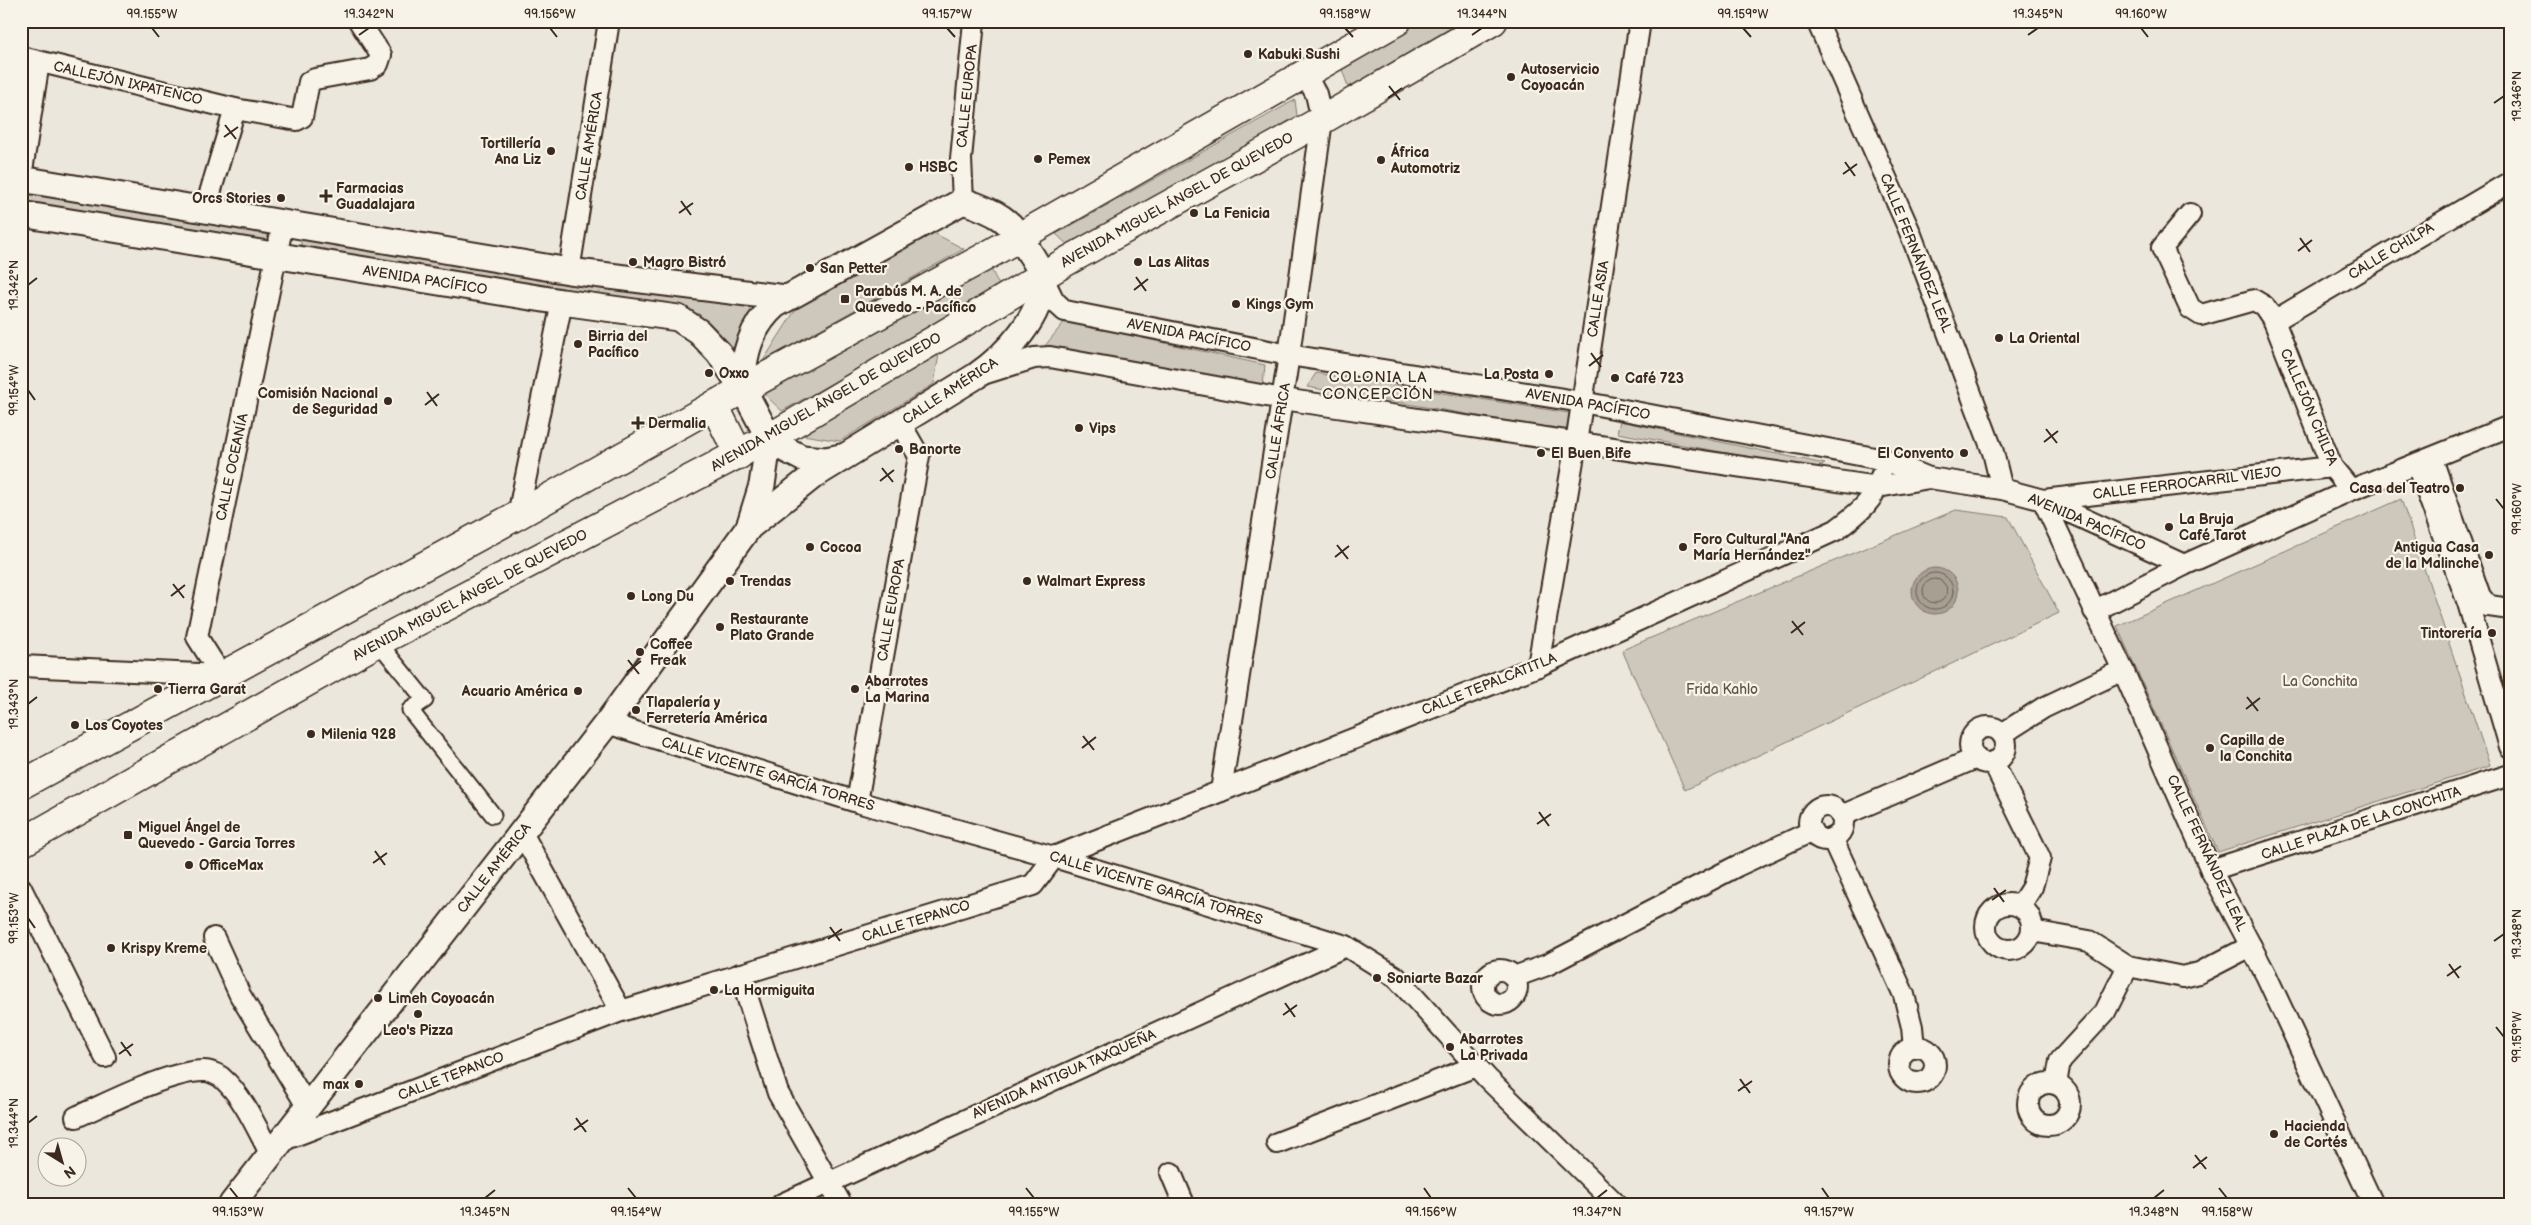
<svg xmlns="http://www.w3.org/2000/svg" width="2531" height="1225" viewBox="0 0 2531 1225" font-family="'Balsamiq Sans',sans-serif">
	<style>
		.green { fill: #cec8bc; stroke: #84796d }
		.water { fill: #a89f93; stroke: #7c7064 }
		.lines { fill: none; stroke-linecap: round; stroke-linejoin: round }
		.shore { stroke: #67594d; stroke-width: 1 }
		.pedestrian-casing { stroke: #3b2a1e; stroke-width: 19 }
		.minor-casing { stroke: #3b2a1e; stroke-width: 24 }
		.tertiary-casing { stroke: #3b2a1e; stroke-width: 29 }
		.secondary-casing { stroke: #3b2a1e; stroke-width: 31 }
		.pedestrian { stroke: #f7f3e8; stroke-width: 15 }
		.minor { stroke: #f7f3e8; stroke-width: 20 }
		.tertiary { stroke: #f7f3e8; stroke-width: 25 }
		.secondary { stroke: #f7f3e8; stroke-width: 28 }
		.ticks { fill: none; stroke: #3b2a1e; stroke-width: 2 }
		.poi-dot { fill: #3b2a1e; stroke: #f7f3e8; stroke-width: 2 }
		.labels { text-anchor: middle; dominant-baseline: central; stroke-width: 4.5; stroke-linejoin: round; paint-order: stroke }
		.poi-label { font-size: 14px; font-weight: bold; fill: #3b2a1e; stroke: #f7f3e8; text-anchor: start }
		.street-label { font-size: 14px; fill: #3b2a1e; stroke: #f7f3e8 }
		.park-label { font-size: 14px; fill: #605246; stroke: #f7f3e8 }
		.neighbourhood-label { font-size: 15px; letter-spacing: 1px; fill: #3b2a1e; stroke: #f7f3e8 }
		.neatline { fill: none; stroke: #3b2a1e; stroke-width: 2 }
		.ticks-label { font-size: 12px; text-anchor: middle; fill: #3b2a1e }
	</style>
	<rect width="100%" height="100%" fill="#ece7dc"/>
	<filter id="ink" filterUnits="userSpaceOnUse"><feTurbulence type="fractalNoise" baseFrequency=".02" numOctaves="2"/><feDisplacementMap in="SourceGraphic" scale="10" xChannelSelector="R" yChannelSelector="G"/><feConvolveMatrix kernelMatrix="1 2 1 2 8 2 1 2 1" color-interpolation-filters="sRGB"/></filter>
	<g filter="url(#ink)">
		<g class="green">
			<path d="M1416,21H1469L1349,89L1340,64Z"/>
			<path d="M1295,100L1297,116L1071,248L1056,234Z"/>
			<path d="M21,191L269,232L266,243L21,202Z"/>
			<path d="M928,230L964,249L763,361L801,301Z"/>
			<path d="M301,238L761,306L734,357L699,314L301,247Z"/>
			<path d="M991,269L1001,289L782,411L764,394Z"/>
			<path d="M1065,321L1265,365L1263,385L1054,347L1040,352Z"/>
			<path d="M939,354L934,384L840,441L797,434Z"/>
			<path d="M1316,373L1569,413L1567,431L1307,387Z"/>
			<path d="M1620,421L1825,464L1815,469L1617,433Z"/>
			<path d="M2401,499L2490,766L2218,852L2117,626Z"/>
			<path d="M1956,510L2008,517L2059,613L1685,790L1622,650Z"/>
		</g>
		<circle class="water" cx="1935" cy="591" r="23"/>
		<g class="lines">
			<g class="shore">
				<circle cx="1935" cy="591" r="18"/>
				<circle cx="1935" cy="591" r="12"/>
			</g>
			<g class="pedestrian-casing">
				<path id="pedestrian" d="M378,642L425,700L410,710L493,815"/>
			</g>
			<g class="minor-casing">
				<g id="minor">
					<path d="M1817,21L1910,232L1993,452L2002,489"/>
					<path d="M21,57L235,109L297,120L302,117L309,82L315,79L370,69L378,64L381,55L359,21"/>
					<path d="M21,177L39,62"/>
					<path d="M963,201L961,159L974,21"/>
					<path d="M205,210L235,109"/>
					<path d="M2190,214L2162,248L2190,308L2201,315L2254,300L2264,306L2274,321L2332,467L2351,490"/>
					<path d="M569,271L609,21"/>
					<path d="M1042,276L1054,301L1065,311L1289,355L1582,402L1885,460L1929,478L2002,489L2043,500L2184,565"/>
					<path d="M2274,321L2510,182"/>
					<path d="M983,374L1034,358L1050,357L1283,399L1878,487L1929,478"/>
					<path d="M2432,459L2480,596L2488,606"/>
					<path d="M2417,465L2468,603L2510,747"/>
					<path d="M2043,500L2123,670L2211,870L2266,975L2373,1204"/>
					<path d="M2043,500L2332,467"/>
					<path d="M518,515L562,302"/>
					<path d="M2475,604L2510,609"/>
					<path d="M2094,611L2184,565L2351,490L2510,426"/>
					<path d="M21,666L221,675"/>
					<path d="M1538,666L1576,443L1640,21"/>
					<path d="M221,675L197,637L283,223"/>
					<path d="M607,723L857,802L1054,857L1346,946L1396,977L1487,1078L1616,1204"/>
					<circle cx="1988" cy="745" r="18"/>
					<path d="M2002,734L2043,708L2123,670"/>
					<path d="M1993,762L2040,858L2032,887L2020,906"/>
					<path d="M1221,791L1289,355L1322,120L1316,94L1305,74"/>
					<path d="M857,802L919,456L900,423"/>
					<circle cx="1826" cy="823" r="17"/>
					<path d="M1841,816L1976,758"/>
					<path d="M522,833L621,1011"/>
					<path d="M1832,838L1904,995L1912,1027L1914,1048"/>
					<path d="M1054,857L1538,666L1836,530C1856,515 1875,501 1881,476"/>
					<path d="M2211,870L2510,775"/>
					<path d="M21,888L105,1057"/>
					<circle cx="2009" cy="927" r="23"/>
					<path d="M2032,931L2089,941L2128,966L2183,977L2199,973L2251,946"/>
					<path d="M214,938L240,995L307,1106"/>
					<circle cx="1500" cy="987" r="17"/>
					<path d="M740,974L778,1093L841,1204"/>
					<path d="M1514,977L1547,965L1737,866L1812,831"/>
					<circle cx="1917" cy="1065" r="18"/>
					<circle cx="2049" cy="1104" r="21"/>
					<path d="M2056,1084L2060,1061L2105,1012L2128,966"/>
					<path d="M76,1117C108,1103 171,1070 205,1071C209,1071 219,1075 222,1078C244,1097 257,1129 271,1155"/>
					<path d="M281,1141L621,1011L1033,885L1054,857"/>
					<path d="M1277,1143L1476,1066"/>
					<path d="M1171,1173L1184,1204"/>
					<path d="M782,1204L1346,946"/>
				</g>
			</g>
			<g class="tertiary-casing">
				<g id="tertiary">
					<path d="M21,179L569,271L786,298"/>
					<path d="M21,214L562,302L678,318L699,332L719,353L743,389L769,438L777,445L802,458L826,460L841,457"/>
					<path d="M749,527L762,485L769,438"/>
					<path d="M232,1204L607,723L749,527L813,476L976,376C1005,356 1045,315 1042,277C1041,269 1032,257 1028,250C1013,220 994,211 963,201L775,305C751,326 742,357 743,389"/>
				</g>
			</g>
			<g class="secondary-casing">
				<g id="secondary">
					<path d="M714,405L739,455"/>
					<path d="M21,785L518,515L743,389L981,259L1397,21"/>
					<path d="M21,843L378,642L769,438L1069,260L1322,120L1493,21"/>
				</g>
			</g>
			<use href="#pedestrian" class="pedestrian"/>
			<use href="#minor" class="minor"/>
			<use href="#tertiary" class="tertiary"/>
			<use href="#secondary" class="secondary"/>
		</g>
	</g>
	<path class="ticks" d="M152,28L159,37M550,28L557,37M947,28L955,37M1345,28L1353,37M1743,28L1751,37M2141,28L2148,37M359,35L369,28M1472,35L1482,28M2028,35L2038,28M1389,86L1400,100M1388,98L1402,88M2494,103L2504,96M225,125L236,139M224,137L238,127M1845,162L1855,176M1843,174L1857,164M681,201L691,215M679,213L693,203M2300,238L2310,252M2298,251L2312,240M1136,277L1146,291M28,285L37,278M1134,290L1148,279M1591,353L1601,367M1589,366L1603,355M28,390L35,400M427,392L437,406M425,405L439,394M2046,429L2057,443M2044,442L2058,431M882,468L893,482M880,481L894,470M2496,499L2504,509M1337,545L1348,559M1335,557L1349,546M173,584L184,598M171,596L185,585M1792,621L1803,635M1791,633L1805,622M628,660L639,674M627,672L641,661M2247,697L2258,711M28,704L37,697M2246,709L2260,698M1083,736L1094,750M1082,748L1096,737M1539,812L1549,826M1537,824L1551,814M375,851L385,865M373,863L387,853M1994,888L2004,902M1992,900L2006,890M28,918L35,928M830,927L840,941M828,939L842,929M2494,941L2504,934M2449,964L2459,978M2447,976L2461,966M1285,1003L1295,1017M1283,1015L1297,1005M2496,1027L2504,1037M121,1042L131,1056M119,1054L133,1044M1740,1079L1750,1093M1738,1091L1752,1081M576,1118L586,1132M28,1123L37,1116M574,1130L588,1120M2195,1155L2206,1169M2193,1168L2207,1157M230,1188L238,1198M628,1188L636,1198M1026,1188L1034,1198M1424,1188L1431,1198M1822,1188L1829,1198M2219,1188L2227,1198M485,1198L495,1190M1597,1198L1607,1190M2154,1198L2164,1190"/>
	<g class="poi-dot">
		<circle cx="1248" cy="54" r="5"/>
		<circle cx="1511" cy="77" r="5"/>
		<circle cx="551" cy="151" r="5"/>
		<circle cx="1038" cy="159" r="5"/>
		<circle cx="1381" cy="160" r="5"/>
		<circle cx="909" cy="167" r="5"/>
		<path d="M323.5 188.5h5v5h5v5h-5v5h-5v-5h-5v-5h5z"/>
		<circle cx="281" cy="198" r="5"/>
		<circle cx="1194" cy="213" r="5"/>
		<circle cx="633" cy="262" r="5"/>
		<circle cx="1138" cy="262" r="5"/>
		<circle cx="810" cy="268" r="5"/>
		<rect x="840" y="294" width="10" height="10" rx="2.5"/>
		<circle cx="1236" cy="304" r="5"/>
		<circle cx="1999" cy="338" r="5"/>
		<circle cx="578" cy="344" r="5"/>
		<circle cx="709" cy="373" r="5"/>
		<circle cx="1549" cy="374" r="5"/>
		<circle cx="1615" cy="378" r="5"/>
		<circle cx="388" cy="401" r="5"/>
		<path d="M635.5 415.5h5v5h5v5h-5v5h-5v-5h-5v-5h5z"/>
		<circle cx="1079" cy="428" r="5"/>
		<circle cx="899" cy="449" r="5"/>
		<circle cx="1541" cy="453" r="5"/>
		<circle cx="1964" cy="453" r="5"/>
		<circle cx="2460" cy="488" r="5"/>
		<circle cx="2169" cy="527" r="5"/>
		<circle cx="810" cy="547" r="5"/>
		<circle cx="1683" cy="547" r="5"/>
		<circle cx="2489" cy="555" r="5"/>
		<circle cx="730" cy="581" r="5"/>
		<circle cx="1027" cy="581" r="5"/>
		<circle cx="631" cy="596" r="5"/>
		<circle cx="720" cy="627" r="5"/>
		<circle cx="2492" cy="633" r="5"/>
		<circle cx="640" cy="652" r="5"/>
		<circle cx="158" cy="689" r="5"/>
		<circle cx="855" cy="689" r="5"/>
		<circle cx="578" cy="691" r="5"/>
		<circle cx="636" cy="710" r="5"/>
		<circle cx="75" cy="725" r="5"/>
		<circle cx="311" cy="734" r="5"/>
		<circle cx="2210" cy="748" r="5"/>
		<rect x="123" y="830" width="10" height="10" rx="2.5"/>
		<circle cx="189" cy="865" r="5"/>
		<circle cx="111" cy="948" r="5"/>
		<circle cx="1377" cy="978" r="5"/>
		<circle cx="714" cy="990" r="5"/>
		<circle cx="378" cy="998" r="5"/>
		<circle cx="418" cy="1014" r="5"/>
		<circle cx="1450" cy="1047" r="5"/>
		<circle cx="359" cy="1084" r="5"/>
		<circle cx="2274" cy="1134" r="5"/>
	</g>
	<g class="labels">
		<g class="poi-label">
			<text x="1258" y="54">Kabuki Sushi</text>
			<text x="1521" y="69">Autoservicio<tspan x="1521" dy="16">Coyoacán</tspan></text>
			<text x="541" y="143" text-anchor="end">Tortillería<tspan x="541" dy="16">Ana Liz</tspan></text>
			<text x="1391" y="152">África<tspan x="1391" dy="16">Automotriz</tspan></text>
			<text x="1048" y="159">Pemex</text>
			<text x="919" y="167">HSBC</text>
			<text x="336" y="188">Farmacias<tspan x="336" dy="16">Guadalajara</tspan></text>
			<text x="271" y="198" text-anchor="end">Orcs Stories</text>
			<text x="1204" y="213">La Fenicia</text>
			<text x="643" y="262">Magro Bistró</text>
			<text x="1148" y="262">Las Alitas</text>
			<text x="820" y="268">San Petter</text>
			<text x="855" y="291">Parabús M. A. de<tspan x="855" dy="16">Quevedo - Pacífico</tspan></text>
			<text x="1246" y="304">Kings Gym</text>
			<text x="588" y="336">Birria del<tspan x="588" dy="16">Pacífico</tspan></text>
			<text x="2009" y="338">La Oriental</text>
			<text x="719" y="373">Oxxo</text>
			<text x="1539" y="374" text-anchor="end">La Posta</text>
			<text x="1625" y="378">Café 723</text>
			<text x="378" y="393" text-anchor="end">Comisión Nacional<tspan x="378" dy="16">de Seguridad</tspan></text>
			<text x="648" y="423">Dermalia</text>
			<text x="1089" y="428">Vips</text>
			<text x="909" y="449">Banorte</text>
			<text x="1551" y="453">El Buen Bife</text>
			<text x="1954" y="453" text-anchor="end">El Convento</text>
			<text x="2450" y="488" text-anchor="end">Casa del Teatro</text>
			<text x="2179" y="519">La Bruja<tspan x="2179" dy="16">Café Tarot</tspan></text>
			<text x="1693" y="539">Foro Cultural "Ana<tspan x="1693" dy="16">María Hernández"</tspan></text>
			<text x="820" y="547">Cocoa</text>
			<text x="2479" y="547" text-anchor="end">Antigua Casa<tspan x="2479" dy="16">de la Malinche</tspan></text>
			<text x="740" y="581">Trendas</text>
			<text x="1037" y="581">Walmart Express</text>
			<text x="641" y="596">Long Du</text>
			<text x="730" y="619">Restaurante<tspan x="730" dy="16">Plato Grande</tspan></text>
			<text x="2482" y="633" text-anchor="end">Tintorería</text>
			<text x="650" y="644">Coffee<tspan x="650" dy="16">Freak</tspan></text>
			<text x="865" y="681">Abarrotes<tspan x="865" dy="16">La Marina</tspan></text>
			<text x="168" y="689">Tierra Garat</text>
			<text x="568" y="691" text-anchor="end">Acuario América</text>
			<text x="646" y="702">Tlapalería y<tspan x="646" dy="16">Ferretería América</tspan></text>
			<text x="85" y="725">Los Coyotes</text>
			<text x="321" y="734">Milenia 928</text>
			<text x="2220" y="740">Capilla de<tspan x="2220" dy="16">la Conchita</tspan></text>
			<text x="138" y="827">Miguel Ángel de<tspan x="138" dy="16">Quevedo - Garcia Torres</tspan></text>
			<text x="199" y="865">OfficeMax</text>
			<text x="121" y="948">Krispy Kreme</text>
			<text x="1387" y="978">Soniarte Bazar</text>
			<text x="724" y="990">La Hormiguita</text>
			<text x="388" y="998">Limeh Coyoacán</text>
			<text x="418" y="1030" text-anchor="middle">Leo's Pizza</text>
			<text x="1460" y="1039">Abarrotes<tspan x="1460" dy="16">La Privada</tspan></text>
			<text x="349" y="1084" text-anchor="end">max</text>
			<text x="2284" y="1126">Hacienda<tspan x="2284" dy="16">de Cortés</tspan></text>
		</g>
		<g class="street-label">
			<text transform="translate(128 83) rotate(13)">CALLEJÓN IXPATENCO</text>
			<text transform="translate(967 96) rotate(-84)">CALLE EUROPA</text>
			<text transform="translate(589 146) rotate(-81)">CALLE AMÉRICA</text>
			<text transform="translate(1177 200) rotate(-29)">AVENIDA MIGUEL ÁNGEL DE QUEVEDO</text>
			<text transform="translate(2391 251) rotate(-31)">CALLE CHILPA</text>
			<text transform="translate(1916 253) rotate(68)">CALLE FERNÁNDEZ LEAL</text>
			<text transform="translate(425 280) rotate(9)">AVENIDA PACÍFICO</text>
			<text transform="translate(1598 299) rotate(-81)">CALLE ASIA</text>
			<text transform="translate(1189 335) rotate(11)">AVENIDA PACÍFICO</text>
			<text transform="translate(950 391) rotate(-33)">CALLE AMÉRICA</text>
			<text transform="translate(826 402) rotate(-30)">AVENIDA MIGUEL ÁNGEL DE QUEVEDO</text>
			<text transform="translate(1588 404) rotate(10)">AVENIDA PACÍFICO</text>
			<text transform="translate(2309 407) rotate(67)">CALLEJÓN CHILPA</text>
			<text transform="translate(1278 431) rotate(-81)">CALLE ÁFRICA</text>
			<text transform="translate(232 467) rotate(-78)">CALLE OCEANÍA</text>
			<text transform="translate(2187 483) rotate(-7)">CALLE FERROCARRIL VIEJO</text>
			<text transform="translate(2087 522) rotate(23)">AVENIDA PACÍFICO</text>
			<text transform="translate(470 595) rotate(-28)">AVENIDA MIGUEL ÁNGEL DE QUEVEDO</text>
			<text transform="translate(891 610) rotate(-80)">CALLE EUROPA</text>
			<text transform="translate(1489 684) rotate(-22)">CALLE TEPALCATITLA</text>
			<text transform="translate(768 774) rotate(17)">CALLE VICENTE GARCÍA TORRES</text>
			<text transform="translate(2361 823) rotate(-18)">CALLE PLAZA DE LA CONCHITA</text>
			<text transform="translate(2207 853) rotate(65)">CALLE FERNÁNDEZ LEAL</text>
			<text transform="translate(494 868) rotate(-52)">CALLE AMÉRICA</text>
			<text transform="translate(1156 888) rotate(17)">CALLE VICENTE GARCÍA TORRES</text>
			<text transform="translate(916 921) rotate(-17)">CALLE TEPANCO</text>
			<text transform="translate(1064 1074) rotate(-24)">AVENIDA ANTIGUA TAXQUEÑA</text>
			<text transform="translate(451 1076) rotate(-21)">CALLE TEPANCO</text>
		</g>
		<g class="park-label">
			<text x="2320" y="681">La Conchita</text>
			<text x="1722" y="689">Frida Kahlo</text>
		</g>
		<g class="neighbourhood-label">
			<text x="1378" y="377">COLONIA LA<tspan x="1378" dy="17">CONCEPCIÓN</tspan></text>
		</g>
	</g>
	<rect width="2531" height="1225" fill="none" stroke="#f7f3e8" stroke-width="55"/>
	<g transform="translate(62 1162) rotate(143)"><circle r="24" fill="#f7f3e8" stroke="#aca397"/>
	<path d="M0-4L9 19L0 12L-9 19Z" fill="#3b2a1e"/>
	<text y="-8" font-size="14" font-weight="bold" text-anchor="middle" fill="#3b2a1e">N</text>
	</g>
	<rect x="28" y="28" width="2476" height="1170" class="neatline"/>
	<g class="ticks-label">
		<text x="152" y="18">99.155°W</text>
		<text x="369" y="18">19.342°N</text>
		<text x="550" y="18">99.156°W</text>
		<text x="947" y="18">99.157°W</text>
		<text x="1345" y="18">99.158°W</text>
		<text x="1482" y="18">19.344°N</text>
		<text x="1743" y="18">99.159°W</text>
		<text x="2038" y="18">19.345°N</text>
		<text x="2141" y="18">99.160°W</text>
		<text transform="translate(2517 96) rotate(-90)" y="4">19.346°N</text>
		<text transform="translate(14 285) rotate(-90)" y="4">19.342°N</text>
		<text transform="translate(14 390) rotate(-90)" y="4">99.154°W</text>
		<text transform="translate(2517 509) rotate(-90)" y="4">99.160°W</text>
		<text transform="translate(14 704) rotate(-90)" y="4">19.343°N</text>
		<text transform="translate(14 918) rotate(-90)" y="4">99.153°W</text>
		<text transform="translate(2517 934) rotate(-90)" y="4">19.348°N</text>
		<text transform="translate(2517 1037) rotate(-90)" y="4">99.159°W</text>
		<text transform="translate(14 1123) rotate(-90)" y="4">19.344°N</text>
		<text x="238" y="1216">99.153°W</text>
		<text x="485" y="1216">19.345°N</text>
		<text x="636" y="1216">99.154°W</text>
		<text x="1034" y="1216">99.155°W</text>
		<text x="1431" y="1216">99.156°W</text>
		<text x="1597" y="1216">19.347°N</text>
		<text x="1829" y="1216">99.157°W</text>
		<text x="2154" y="1216">19.348°N</text>
		<text x="2227" y="1216">99.158°W</text>
	</g>
</svg>
